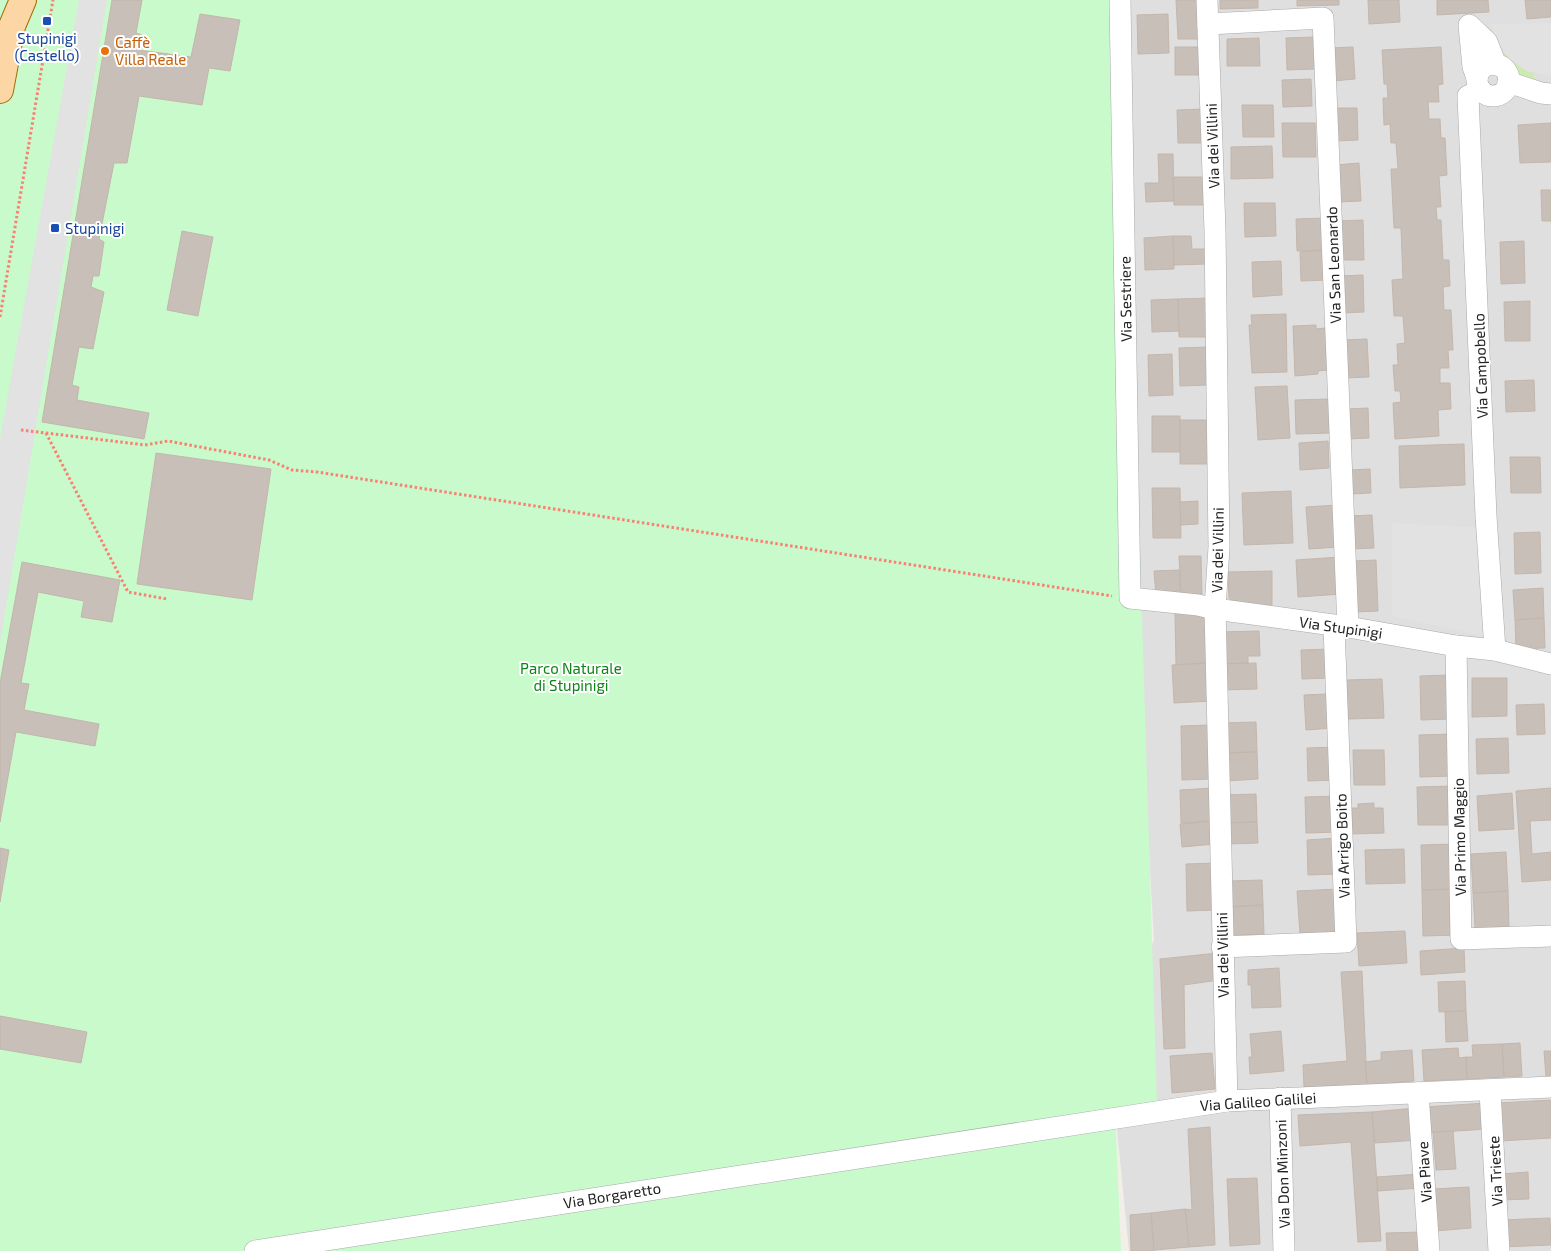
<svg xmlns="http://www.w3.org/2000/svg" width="1551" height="1251" viewBox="0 0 1551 1251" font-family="'Exo 2',sans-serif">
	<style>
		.residential { fill: #e0dfdf }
		.grass { fill: #cdebb0 }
		.park { fill: #c8facc }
		.parking { fill: #e2e2e2 }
		.building { fill: #c7bfb8; stroke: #c4b6ab }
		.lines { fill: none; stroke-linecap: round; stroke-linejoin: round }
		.minor-casing { stroke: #a9a9a9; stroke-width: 22 }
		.major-casing { stroke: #a06b00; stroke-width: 28 }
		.path { stroke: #fa8072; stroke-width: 3; stroke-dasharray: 2.5 2.5; stroke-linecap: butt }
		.minor { stroke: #fff; stroke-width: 21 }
		.major { stroke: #fcd6a4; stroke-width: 26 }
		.transit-dot { fill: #1a4fb4; stroke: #fff; stroke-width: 2 }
		.food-dot { fill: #e8710a; stroke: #fff; stroke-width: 2 }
		.labels { text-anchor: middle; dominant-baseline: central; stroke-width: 4; stroke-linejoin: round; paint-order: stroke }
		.transit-label { font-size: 15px; fill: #164399; stroke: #fff }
		.food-label { font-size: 15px; fill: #c56008; stroke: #fff; text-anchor: start }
		.street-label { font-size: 15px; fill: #222; stroke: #fff }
		.park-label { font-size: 15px; fill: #0c8416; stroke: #fff }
	</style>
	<rect width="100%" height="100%" fill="#f2efe9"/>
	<path class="residential" d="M1123,0H1551V1251H1129L1115,1109L1140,972L1154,940L1135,604Z"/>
	<path class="grass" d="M1492,26C1494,47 1514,67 1534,73L1535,84L1522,82C1513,69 1483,43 1492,26Z"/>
	<path class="park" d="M0,0H1123L1157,1103L1115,1109L1121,1251H0Z"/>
	<g class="parking">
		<path d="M79,0H107L0,643V439Z"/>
		<path d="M1551,23V76L1527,71L1512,60L1496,41L1491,24Z"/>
		<path d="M1392,523L1486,528L1491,638L1392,616Z"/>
	</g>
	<g class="building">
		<path d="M112,0H142L136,33L142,35L139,50L191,57L200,14L240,20L230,71L209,68L202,105L139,96L127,163H114L99,239L104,242L99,276H93L91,287L104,292L93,349L79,347L72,385L79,387L77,400L149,413L144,439L42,422Z"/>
		<path d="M1176,0H1196L1202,39H1178Z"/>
		<path d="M1220,0H1258V8L1220,9Z"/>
		<path d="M1297,0H1339V5L1297,6Z"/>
		<path d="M1368,0H1399L1400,22L1369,24Z"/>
		<path d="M1437,0H1488L1489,12L1437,15Z"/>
		<path d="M1525,0H1551V17L1527,19Z"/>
		<path d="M1168,14L1169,53L1138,54L1137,15Z"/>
		<path d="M1314,37L1315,69L1287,70L1286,38Z"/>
		<path d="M1259,38L1260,66H1227V39Z"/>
		<rect x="1175" y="47" width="27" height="28"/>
		<path d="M1353,47L1355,79L1332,81L1331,48Z"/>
		<path d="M1441,47L1443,84L1438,85L1439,102H1428L1429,119H1440L1441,138H1445L1447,175L1439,176L1441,207H1436L1437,220H1441L1443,260H1449L1450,286L1443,287L1444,310H1451L1453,350H1448L1449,368H1440V383H1450L1451,409L1438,410L1439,436L1395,439L1393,403L1401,402L1400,391H1395L1393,365H1398L1397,344L1405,343L1403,316H1394L1392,280L1403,279L1401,228H1394L1391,169H1398L1396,143H1391L1390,124L1384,125L1383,98H1388L1387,84H1384L1382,50Z"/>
		<path d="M1311,79L1312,106L1283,107L1282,80Z"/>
		<path d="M1242,105H1273L1274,137H1243Z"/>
		<path d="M1335,108H1357L1358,140L1336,141Z"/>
		<path d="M1204,109L1205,143H1178L1177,110Z"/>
		<path d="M1282,123H1315L1316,157H1283Z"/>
		<path d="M1551,123V162L1520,163L1518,125Z"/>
		<path d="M1272,146L1273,178L1231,179V147Z"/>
		<path d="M1158,154H1173L1174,201L1146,202L1145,183H1159Z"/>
		<path d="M1359,163L1361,201L1338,202L1336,165Z"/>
		<path d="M1173,177H1205V205H1174Z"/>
		<path d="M1541,190H1551V221H1542Z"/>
		<path d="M1244,203H1275L1276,236L1245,237Z"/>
		<path d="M1327,218L1328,250L1297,251L1296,219Z"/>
		<path d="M1363,220L1364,260H1339L1338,221Z"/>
		<path d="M182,231L213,237L198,316L167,310Z"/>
		<path d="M1173,236L1174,269L1145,270L1144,238Z"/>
		<path d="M1173,236H1191L1192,249H1206L1207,264L1174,265Z"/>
		<path d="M1524,241L1525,283L1501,284L1500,242Z"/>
		<path d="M1328,250L1329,280L1301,281L1300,252Z"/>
		<path d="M1281,261L1282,295L1253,297L1252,262Z"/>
		<path d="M1363,275L1364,312L1341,313L1340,276Z"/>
		<path d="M1209,298L1210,337H1179L1178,299Z"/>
		<path d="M1178,299L1179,331L1152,332L1151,300Z"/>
		<path d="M1530,301V341H1505L1504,302Z"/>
		<path d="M1286,314L1287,372L1252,373L1249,325H1252L1251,315Z"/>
		<path d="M1316,325V329L1325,328L1327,370L1318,371V374L1295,376L1293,326Z"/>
		<path d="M1367,339L1369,377L1345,378L1343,340Z"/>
		<path d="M1207,347L1208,385L1180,386L1179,348Z"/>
		<path d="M1172,354L1173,395L1149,396L1148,355Z"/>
		<path d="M1534,380L1535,411L1506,412L1505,381Z"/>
		<path d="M1287,386L1290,438L1258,440L1255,387Z"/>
		<path d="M1330,399L1331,433L1296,434L1295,400Z"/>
		<path d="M1368,408L1369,438L1347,439L1346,409Z"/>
		<rect x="1152" y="416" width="28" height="36"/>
		<rect x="1180" y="420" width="28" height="44"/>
		<path d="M1328,441L1329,468L1300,470L1299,443Z"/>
		<path d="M1464,444L1465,485L1400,488L1399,446Z"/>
		<path d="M156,453L271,469L252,600L137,584Z"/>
		<path d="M1510,457H1540L1541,493H1511Z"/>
		<path d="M1370,469L1371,493L1351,494L1350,470Z"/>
		<path d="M1152,488H1180L1181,538H1153Z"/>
		<path d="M1291,491L1293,543L1244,545L1242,493Z"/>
		<path d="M1198,501V524L1181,525L1180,502Z"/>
		<path d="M1337,505L1339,547L1309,549L1306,507Z"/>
		<path d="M1372,515L1374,548L1352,549L1350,516Z"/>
		<path d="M1540,532L1541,573L1515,574L1514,533Z"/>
		<path d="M1179,556H1201L1202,594L1181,595Z"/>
		<path d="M1340,557L1342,594L1298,597L1296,560Z"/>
		<path d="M1376,560L1378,611L1355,612L1354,561Z"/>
		<path d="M22,562L120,580L112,622L81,617L84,601L38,592L21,683L29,684L24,710L99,724L95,746L16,732L0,822V683Z"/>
		<path d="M1179,570L1181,595L1156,596L1154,571Z"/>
		<path d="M1272,571V605H1236L1229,598L1228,572Z"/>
		<path d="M1543,588L1544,618L1515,620L1513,590Z"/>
		<path d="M1205,612L1206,663L1176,665L1175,613Z"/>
		<path d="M1544,618L1545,648L1516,649L1515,620Z"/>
		<path d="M1259,631L1260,656H1248V663L1221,664L1220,632Z"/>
		<path d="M1330,649L1331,678L1302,679L1301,650Z"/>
		<path d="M1210,663L1212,701L1174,703L1172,665Z"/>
		<path d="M1256,663L1257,689L1222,690L1221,664Z"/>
		<path d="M1450,675L1451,719L1421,720L1420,676Z"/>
		<path d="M1472,678H1507V716L1472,717Z"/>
		<path d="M1382,679L1384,718L1348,719L1346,680Z"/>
		<path d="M1326,694L1333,728L1306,730L1304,695Z"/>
		<path d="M1544,704L1545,734L1517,735L1516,705Z"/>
		<path d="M1256,722L1257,752L1225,753L1224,723Z"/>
		<path d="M1210,725L1211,779L1182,780L1181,726Z"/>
		<path d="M1451,734L1453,776L1420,777L1419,735Z"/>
		<path d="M1508,738L1509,773L1477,774L1476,739Z"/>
		<path d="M1336,747L1337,780L1308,781L1307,748Z"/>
		<path d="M1353,750H1384L1385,785H1354Z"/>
		<path d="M1257,752L1258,779L1226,781L1225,753Z"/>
		<path d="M1452,786L1453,825H1418L1417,787Z"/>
		<path d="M1212,788L1213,821L1181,823L1180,790Z"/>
		<path d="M1551,788V820L1530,821L1532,854L1551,852V880L1522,882L1516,791Z"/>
		<path d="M1512,793L1514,829L1479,831L1477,796Z"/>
		<path d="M1256,794L1257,822L1227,823L1226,795Z"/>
		<path d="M1338,796L1339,832L1306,833L1305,797Z"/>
		<path d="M1374,803V808H1383L1384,833L1352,834V808H1358V804Z"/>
		<path d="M1213,821L1215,844L1182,847L1180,824Z"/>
		<path d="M1257,822L1258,843L1227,844V823Z"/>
		<path d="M1338,838L1339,874L1308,875L1307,840Z"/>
		<path d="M1456,844L1457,889L1422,890L1421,845Z"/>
		<path d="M0,848L9,850L0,902Z"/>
		<path d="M1404,849L1405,883L1366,884L1365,850Z"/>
		<path d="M1506,852L1508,891L1473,893L1471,854Z"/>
		<path d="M1215,863L1216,910L1187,911L1186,864Z"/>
		<path d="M1262,880L1263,905L1231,907L1230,881Z"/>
		<path d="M1338,889L1340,932L1300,934L1297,891Z"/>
		<path d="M1457,889L1458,935L1423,936L1422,890Z"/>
		<path d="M1508,891L1509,927L1475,928L1473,893Z"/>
		<path d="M1263,905L1264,934L1232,935L1231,907Z"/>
		<path d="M1405,931L1407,963L1359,966L1357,933Z"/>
		<path d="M1464,948L1465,972L1421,975L1420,951Z"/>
		<path d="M1218,953L1219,980L1184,985L1185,1048L1164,1049L1160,959Z"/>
		<path d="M1279,968L1281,1007L1252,1008L1251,985H1248V970Z"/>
		<path d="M1362,971L1367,1085L1304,1087L1303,1065L1347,1061L1341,972Z"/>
		<path d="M1465,981L1466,1011L1439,1012L1438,982Z"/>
		<path d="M1466,1011L1468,1041L1446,1042L1445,1012Z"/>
		<path d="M0,1016L87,1032L81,1063L0,1049Z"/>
		<path d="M1281,1031L1284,1071L1250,1074L1249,1057H1252L1250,1034Z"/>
		<path d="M1520,1043L1522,1076L1504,1077L1502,1044Z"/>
		<path d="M1502,1044L1504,1077L1467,1079L1466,1057H1473L1472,1045Z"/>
		<path d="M1458,1048L1459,1058L1466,1057L1467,1079L1424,1081L1422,1050Z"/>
		<path d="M1412,1050L1414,1081L1367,1085L1365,1062L1381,1060V1052Z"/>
		<path d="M1544,1051H1551V1076L1546,1077Z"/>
		<path d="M1212,1053L1215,1089L1172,1093L1170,1056Z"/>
		<path d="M1551,1100V1138L1501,1141L1499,1103Z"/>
		<path d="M1486,1103L1487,1129L1426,1133L1424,1107Z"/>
		<path d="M1416,1108L1419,1140L1375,1143L1372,1112Z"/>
		<path d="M1372,1112L1381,1241L1358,1242L1351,1142L1300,1146L1298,1115Z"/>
		<path d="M1210,1127L1215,1245L1189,1247L1185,1209L1192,1210L1188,1129Z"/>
		<path d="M1453,1131L1456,1169L1436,1170L1433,1132Z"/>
		<path d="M1528,1172L1529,1199L1503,1200L1501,1174Z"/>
		<path d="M1419,1174L1420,1188L1378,1191L1377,1177Z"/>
		<path d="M1257,1178L1260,1244L1230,1246L1227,1179Z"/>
		<path d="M1469,1187L1471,1228L1435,1231L1433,1189Z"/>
		<path d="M1185,1209L1189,1247L1154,1250L1151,1213Z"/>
		<path d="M1151,1213L1154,1251H1131L1130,1215Z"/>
		<path d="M1550,1218L1551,1245L1502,1247L1501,1220Z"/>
		<path d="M1421,1232L1422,1251H1387L1386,1233Z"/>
	</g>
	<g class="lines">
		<g class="minor-casing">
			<g id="minor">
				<path d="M1120,0L1130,598L1198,605L1215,609L1348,627L1456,646L1495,650L1551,664"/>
				<path d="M1207,0L1215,231L1219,547L1215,609L1227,1101"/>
				<path d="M1208,24L1323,18L1348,627"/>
				<circle cx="1493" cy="80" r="16"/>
				<path d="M1477,78L1473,67L1469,25L1487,42L1496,65"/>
				<path d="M1508,82L1541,93L1551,94"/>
				<path d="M1481,90L1468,96L1486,516L1495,650"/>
				<path d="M1456,646L1461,939L1551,936"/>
				<path d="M1222,947L1346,942L1334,627"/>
				<path d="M1490,1091L1499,1251"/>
				<path d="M1418,1093L1429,1251"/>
				<path d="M1280,1098L1284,1251"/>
				<path d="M255,1251L1227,1101L1551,1087"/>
			</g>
		</g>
		<g class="major-casing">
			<path id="major" d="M0,90L12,26L23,0"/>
		</g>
		<g class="path">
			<path d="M0,317L53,0"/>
			<path d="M21,430L145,445L168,441L269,460L292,470L317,472L1112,596"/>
			<path d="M46,433L128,592L167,599"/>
		</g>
		<use href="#minor" class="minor"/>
		<use href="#major" class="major"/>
	</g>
	<g class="transit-dot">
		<rect x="42" y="16" width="10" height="10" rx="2.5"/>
		<rect x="50" y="223" width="10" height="10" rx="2.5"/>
	</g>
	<circle class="food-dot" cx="105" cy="51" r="5"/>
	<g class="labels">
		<g class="transit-label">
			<text x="47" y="38">Stupinigi<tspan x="47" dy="17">(Castello)</tspan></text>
			<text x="65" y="228" text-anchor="start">Stupinigi</text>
		</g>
		<g class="food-label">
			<text x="115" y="42">Caffè<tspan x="115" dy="17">Villa Reale</tspan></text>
		</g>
		<g class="street-label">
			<text transform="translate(1212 146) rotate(-92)">Via dei Villini</text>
			<text transform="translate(1333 265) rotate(-92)">Via San Leonardo</text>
			<text transform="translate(1125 299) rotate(-91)">Via Sestriere</text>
			<text transform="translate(1480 366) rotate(-92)">Via Campobello</text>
			<text transform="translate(1217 550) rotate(-89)">Via dei Villini</text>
			<text transform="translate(1341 627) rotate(8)">Via Stupinigi</text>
			<text transform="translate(1459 837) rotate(-91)">Via Primo Maggio</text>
			<text transform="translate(1342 846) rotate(-92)">Via Arrigo Boito</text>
			<text transform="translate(1222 955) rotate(-91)">Via dei Villini</text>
			<text transform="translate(1258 1101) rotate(-4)">Via Galileo Galilei</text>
			<text transform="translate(1495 1171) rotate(-93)">Via Trieste</text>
			<text transform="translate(1424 1172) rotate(-94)">Via Piave</text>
			<text transform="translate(1282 1174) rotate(-92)">Via Don Minzoni</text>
			<text transform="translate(612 1195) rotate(-9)">Via Borgaretto</text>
		</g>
		<g class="park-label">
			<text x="571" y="668">Parco Naturale<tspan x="571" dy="17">di Stupinigi</tspan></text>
		</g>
	</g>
</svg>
